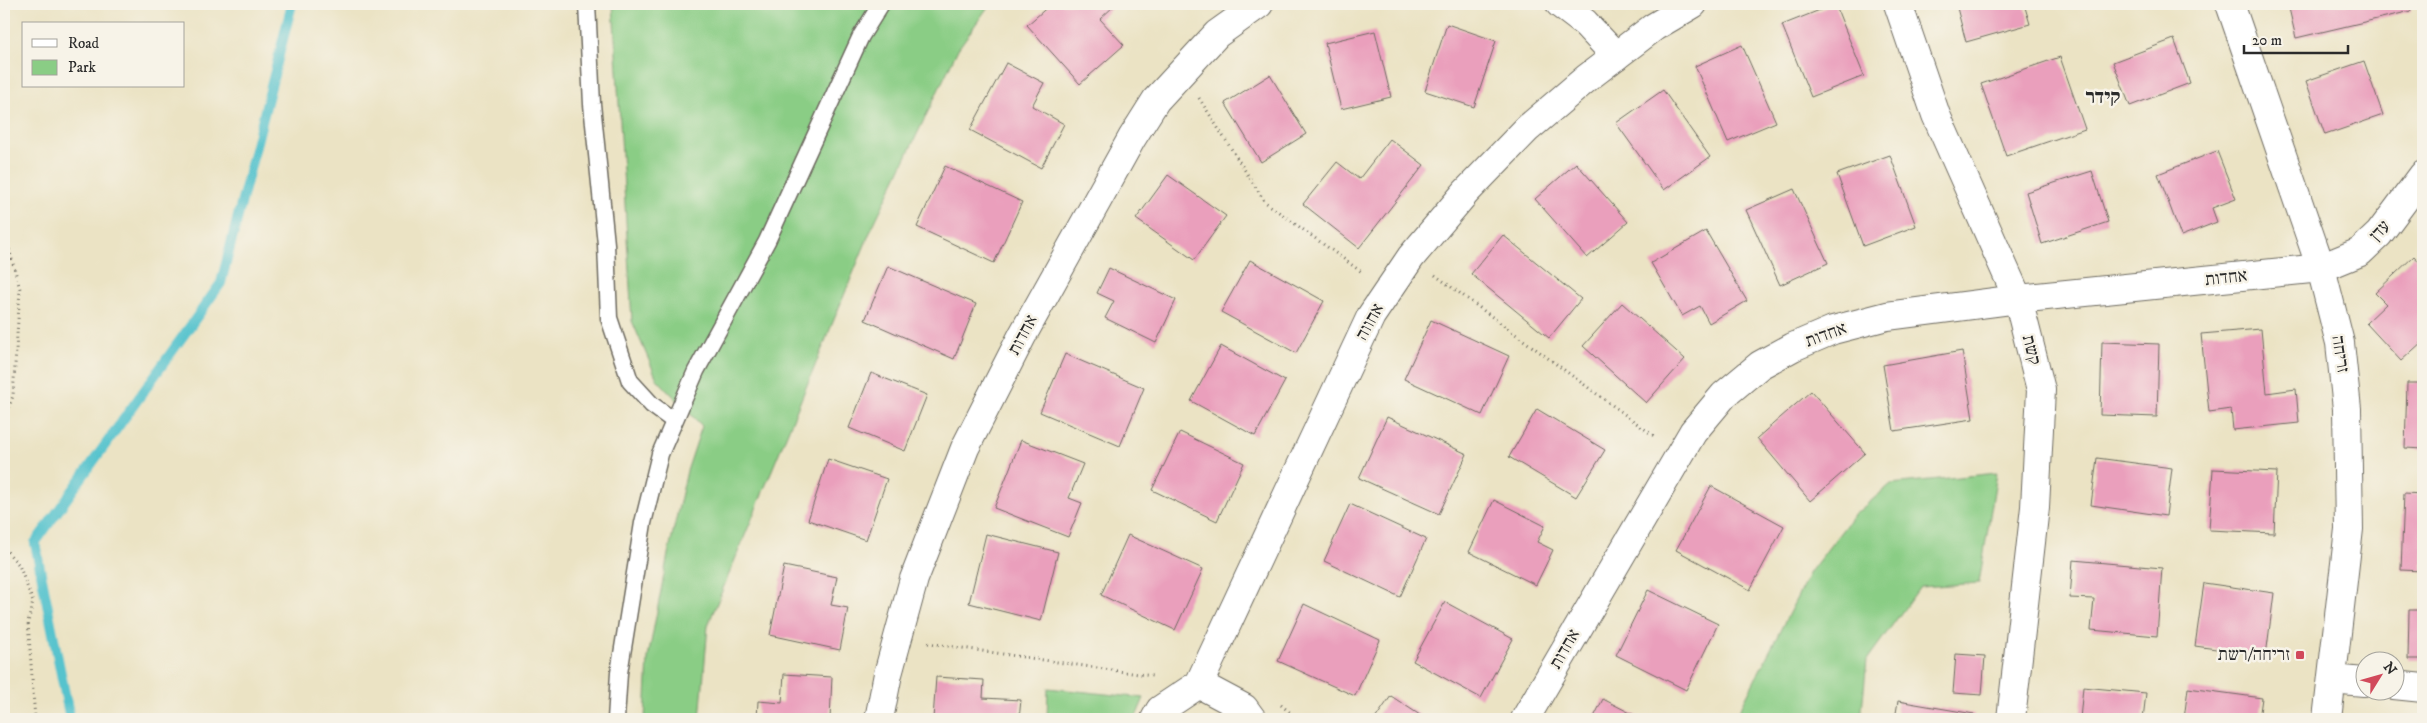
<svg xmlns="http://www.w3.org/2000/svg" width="2427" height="723" viewBox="0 0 2427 723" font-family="'IM FELL DW Pica','Frank Ruhl Libre',serif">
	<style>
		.green { fill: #8acd85; stroke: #5a7c58 }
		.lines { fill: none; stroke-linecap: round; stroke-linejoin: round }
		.stream { stroke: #56c3cd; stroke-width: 10 }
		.building { fill: #ea9fbc }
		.service-casing { stroke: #6e6b61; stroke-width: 19 }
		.minor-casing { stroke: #6e6b61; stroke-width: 30 }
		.path { stroke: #6e6b61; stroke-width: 3; stroke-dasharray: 1 4; stroke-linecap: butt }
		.service { stroke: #fff; stroke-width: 16 }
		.minor { stroke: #fff; stroke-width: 28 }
		.poi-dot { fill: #d1495b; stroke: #f7f3e8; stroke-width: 2 }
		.labels { text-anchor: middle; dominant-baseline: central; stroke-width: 5; stroke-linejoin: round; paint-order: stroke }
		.street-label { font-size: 18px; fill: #2b2b2b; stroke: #f7f3e8 }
		.poi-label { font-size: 18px; fill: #2b2b2b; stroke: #f7f3e8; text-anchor: end }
		.quarter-label { font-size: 20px; font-weight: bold; fill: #2b2b2b; stroke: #f7f3e8 }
	</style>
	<rect width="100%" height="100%" fill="#f7f3e8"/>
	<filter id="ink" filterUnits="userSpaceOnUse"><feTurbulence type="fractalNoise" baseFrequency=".02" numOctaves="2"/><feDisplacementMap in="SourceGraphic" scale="10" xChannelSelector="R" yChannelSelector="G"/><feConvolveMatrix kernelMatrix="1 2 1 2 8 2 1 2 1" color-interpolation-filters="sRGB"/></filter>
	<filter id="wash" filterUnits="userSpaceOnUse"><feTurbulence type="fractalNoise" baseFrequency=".0096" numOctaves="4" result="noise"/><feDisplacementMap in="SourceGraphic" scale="20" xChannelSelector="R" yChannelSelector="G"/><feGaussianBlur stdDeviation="1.12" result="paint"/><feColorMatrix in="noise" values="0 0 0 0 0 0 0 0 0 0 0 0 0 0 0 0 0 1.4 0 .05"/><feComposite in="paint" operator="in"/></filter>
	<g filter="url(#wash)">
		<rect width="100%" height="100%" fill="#ebe3c4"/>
		<g class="green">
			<path d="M613,4H990L958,49L871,230L708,625L700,719H645L648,658L668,554L687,471L702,426L657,379L632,321Z"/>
			<path d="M1997,473L1979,583L1920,587L1867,660L1861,719H1735L1810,572L1853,516L1891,484Z"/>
			<path d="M1048,688L1144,698L1135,719H1047Z"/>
		</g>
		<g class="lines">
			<path class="stream" d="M70,719L35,543L221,283L292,4"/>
		</g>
		<g id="blocks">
			<g class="building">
				<path d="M1051,4H1112L1114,6L1100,19L1124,45L1080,84L1027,25Z"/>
				<path d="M1835,4L1864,76L1811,97L1782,25Z"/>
				<path d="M1956,4H2024L2030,24L1966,42Z"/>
				<path d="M2288,4H2409L2411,11L2296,38Z"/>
				<path d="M1447,24L1496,41L1474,107L1425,91Z"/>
				<path d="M1375,31L1391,97L1341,109L1325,43Z"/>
				<path d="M2174,39L2190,83L2130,106L2113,62Z"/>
				<path d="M1742,45L1776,122L1728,142L1695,66Z"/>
				<path d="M2060,57L2085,129L2006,156L1981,84Z"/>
				<path d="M2364,61L2383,115L2325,135L2306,81Z"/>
				<path d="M1006,63L1044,83L1032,106L1064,124L1041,168L970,130Z"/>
				<path d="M1270,75L1306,134L1261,162L1225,103Z"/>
				<path d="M1663,90L1710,157L1664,190L1616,123Z"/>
				<path d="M1390,139L1424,165L1359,248L1303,204L1337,162L1359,179Z"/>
				<path d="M2217,151L2236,199L2212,208L2217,222L2181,236L2158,174Z"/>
				<path d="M1890,155L1916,226L1863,246L1837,174Z"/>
				<path d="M1576,163L1628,222L1587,258L1535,199Z"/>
				<path d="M945,166L1022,202L994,263L917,227Z"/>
				<path d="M2092,171L2108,222L2042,244L2026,192Z"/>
				<path d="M1168,175L1226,216L1194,260L1136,219Z"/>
				<path d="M1794,189L1828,263L1780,285L1746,210Z"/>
				<path d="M1706,231L1747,301L1709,323L1700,306L1682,316L1651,263Z"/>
				<path d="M1503,235L1581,299L1549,338L1471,274Z"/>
				<path d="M2414,256L2423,266V341L2401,361L2366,323L2386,304L2375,293Z"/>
				<path d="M1250,260L1324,301L1296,353L1221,312Z"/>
				<path d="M888,266L976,304L954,359L865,320Z"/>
				<path d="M1109,268L1176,300L1156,343L1105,318L1114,301L1097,293Z"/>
				<path d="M1622,303L1685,359L1646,403L1583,346Z"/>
				<path d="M1431,320L1509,356L1482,415L1404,379Z"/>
				<path d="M2261,329L2267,393L2296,389L2299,423L2233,430L2231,409L2209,412L2201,334Z"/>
				<path d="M2102,342L2159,344L2157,417L2100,415Z"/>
				<path d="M1221,346L1285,381L1255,436L1191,401Z"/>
				<path d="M1962,351L1973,419L1894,431L1883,365Z"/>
				<path d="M1065,354L1144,388L1120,446L1040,412Z"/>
				<path d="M871,373L927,395L905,451L849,428Z"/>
				<path d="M2407,383H2423V449L2405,448Z"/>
				<path d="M1811,391L1865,453L1810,501L1757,438Z"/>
				<path d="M1537,409L1605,450L1576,497L1509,457Z"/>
				<path d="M1387,417L1467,454L1439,514L1359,478Z"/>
				<path d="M1180,432L1244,463L1217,521L1152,490Z"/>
				<path d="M1021,440L1083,464L1069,498L1082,503L1068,537L994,508Z"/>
				<path d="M2097,458L2172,468L2166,516L2091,505Z"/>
				<path d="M828,459L887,479L866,540L808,520Z"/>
				<path d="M2213,469L2277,472L2274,533L2209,530Z"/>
				<path d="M1711,486L1784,526L1750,590L1676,550Z"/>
				<path d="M2404,493L2423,494V571L2401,570Z"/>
				<path d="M1494,500L1545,526L1537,542L1553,550L1536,585L1469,552Z"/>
				<path d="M1350,504L1426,539L1400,597L1324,561Z"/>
				<path d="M986,534L1058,552L1041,621L969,603Z"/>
				<path d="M1128,535L1203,569L1175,630L1101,595Z"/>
				<path d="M2073,560L2162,568L2157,636L2091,630L2094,599L2070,598Z"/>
				<path d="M784,566L837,577L831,605L848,608L840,650L770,635Z"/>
				<path d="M2204,583L2274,593L2266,656L2195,646Z"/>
				<path d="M1648,590L1718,624L1686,690L1616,655Z"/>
				<path d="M1445,602L1513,639L1481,698L1413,661Z"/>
				<path d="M1304,604L1380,640L1355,696L1278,661Z"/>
				<path d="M2409,610H2423V659H2408Z"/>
				<path d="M1956,654L1985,656L1982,695L1953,693Z"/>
				<path d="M784,674L832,677L830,719H757L758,701L782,703Z"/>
				<path d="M936,677L984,680L983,698L1021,700L1019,719H933Z"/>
				<path d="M2083,687L2146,693L2143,719H2080Z"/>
				<path d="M2188,688L2262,698L2259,719H2184Z"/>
				<path d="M1391,696L1426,719H1375Z"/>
				<path d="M1603,699L1642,719H1593Z"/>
				<path d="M1898,701L1974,714L1973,719H1895Z"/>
			</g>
		</g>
	</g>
	<g filter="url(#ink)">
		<use href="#blocks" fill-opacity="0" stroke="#6e6b61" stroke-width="1"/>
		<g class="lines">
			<g class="service-casing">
				<g id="service">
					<path d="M587,4L592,104L606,244L609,318L630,381L652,405L674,421"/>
					<path d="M616,719L619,673L643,523L660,454L696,371L767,241L861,36L881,4"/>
				</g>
			</g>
			<g class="minor-casing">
				<g id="minor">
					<path d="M1560,4L1585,23L1616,56"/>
					<path d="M1898,4L1936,115L2018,299L2041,390L2035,507L2011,719"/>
					<path d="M2230,4L2321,268L2340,343L2347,409L2349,529L2327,719"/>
					<path d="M2332,679L2364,682"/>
					<path d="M1199,684L1244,708L1252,719"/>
					<path d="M2394,685L2423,688"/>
					<path d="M879,719L888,674L914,579L965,448L1022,336L1132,138L1156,100L1217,34L1259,4"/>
					<path d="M1155,719L1160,710L1199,684L1371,316L1411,257L1466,192L1527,129L1587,78L1654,27L1693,4"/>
					<path d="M1525,719L1693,432L1724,395L1760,365L1793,347L1833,330L1887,316L2018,299L2321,268L2360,252L2379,234L2423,175"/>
				</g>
			</g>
			<g class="path">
				<path d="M1199,98L1265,202L1363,273"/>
				<path d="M4,230L20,289L13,396L4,420"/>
				<path d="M1435,275L1654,436"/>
				<path d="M4,548L19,565L33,602L28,622L35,719"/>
				<path d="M928,643L1152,676"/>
				<path d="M1281,705L1298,719"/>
			</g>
			<use href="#service" class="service"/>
			<use href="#minor" class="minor"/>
		</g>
	</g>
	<rect class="poi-dot" x="2295" y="650" width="10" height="10" rx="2.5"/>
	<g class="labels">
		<g class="street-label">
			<text transform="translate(2380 231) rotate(-48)">עדן</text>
			<text transform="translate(2226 278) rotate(-6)">אחדות</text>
			<text transform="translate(1370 322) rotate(-61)">אחווה</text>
			<text transform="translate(1023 335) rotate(-62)">אחדות</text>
			<text transform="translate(1826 335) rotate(-20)">אחדות</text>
			<text transform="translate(2031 350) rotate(76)">קשת</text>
			<text transform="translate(2340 354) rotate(81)">זריחה</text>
			<text transform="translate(1565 649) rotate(-60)">אחדות</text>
		</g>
		<g class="poi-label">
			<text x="2290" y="655">זריחה/רשת</text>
		</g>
		<g class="quarter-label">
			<text x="2103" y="97">קידר</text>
		</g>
	</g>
	<rect width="2427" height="723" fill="none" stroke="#f7f3e8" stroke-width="20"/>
	<rect x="22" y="22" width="162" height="65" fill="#f7f3e8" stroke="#a5a39c"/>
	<rect x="32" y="39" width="25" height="8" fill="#ffffff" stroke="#a5a39c"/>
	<text x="68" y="48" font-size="15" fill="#2b2b2b">Road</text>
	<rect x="32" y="60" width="25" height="15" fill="#8acd85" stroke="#a5a39c"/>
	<text x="68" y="72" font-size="15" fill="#2b2b2b">Park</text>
	<g transform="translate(2380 676) rotate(53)"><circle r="24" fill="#f7f3e8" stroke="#a5a39c"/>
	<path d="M0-4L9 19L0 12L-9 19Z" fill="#d1495b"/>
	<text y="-8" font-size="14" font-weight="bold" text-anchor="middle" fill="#2b2b2b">N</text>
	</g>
	<path d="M2244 45v8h104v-8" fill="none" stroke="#2b2b2b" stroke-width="2.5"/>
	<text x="2252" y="45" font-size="15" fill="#2b2b2b" stroke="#f7f3e8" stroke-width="4" paint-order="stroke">20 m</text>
</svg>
